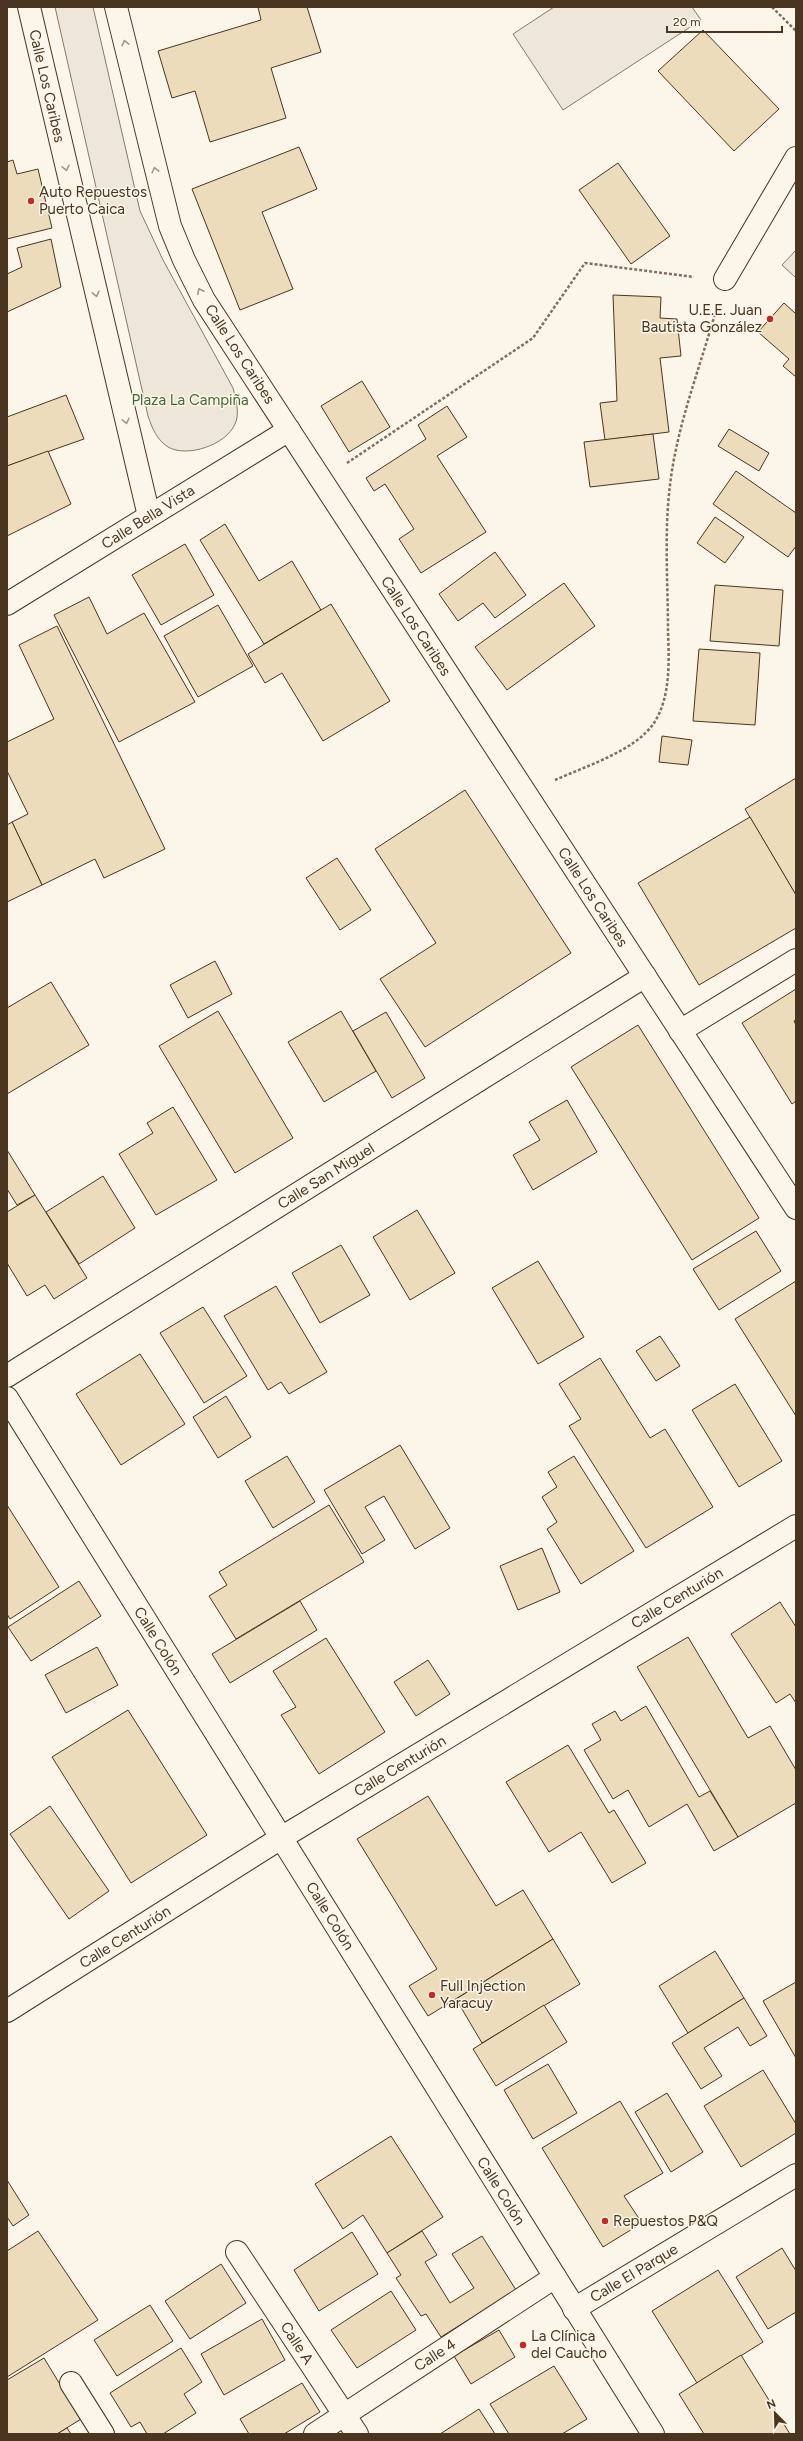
<svg xmlns="http://www.w3.org/2000/svg" width="803" height="2441" viewBox="0 0 803 2441" font-family="Figtree,sans-serif">
	<style>
		.green { fill: #ede6d9; stroke: #887966 }
		.building { fill: #ecdcbc; stroke: #4a3520 }
		.lines { fill: none; stroke-linecap: round; stroke-linejoin: round }
		.minor-casing { stroke: #4a3520; stroke-width: 24 }
		.path { stroke: #7f6f5c; stroke-width: 2.5; stroke-dasharray: 3 2; stroke-linecap: butt }
		.minor { stroke: #fbf6e9; stroke-width: 22 }
		.oneway { stroke: #a29684 }
		.poi-dot { fill: #c62828; stroke: #fbf6e9; stroke-width: 1.5 }
		.labels { text-anchor: middle; dominant-baseline: central; stroke-width: 3; stroke-linejoin: round; paint-order: stroke }
		.street-label { font-size: 15px; fill: #4a3520; stroke: #fbf6e9 }
		.poi-label { font-size: 15px; fill: #4a3520; stroke: #fbf6e9; text-anchor: start }
		.park-label { font-size: 15px; fill: #436837; stroke: #fbf6e9 }
	</style>
	<rect width="100%" height="100%" fill="#fbf6e9"/>
	<g class="green">
		<path d="M55,7H93L140,211L163,260L233,388C236,399 240,414 235,424C226,445 187,458 168,447C157,440 152,428 148,416Z"/>
		<path d="M554,7H692L701,20L563,110L513,34Z"/>
		<path d="M796,250V278L782,265Z"/>
	</g>
	<g class="building">
		<path d="M258,7H307L321,52L271,68L286,118L210,142L195,91L172,98L158,51L261,20Z"/>
		<path d="M703,30L779,109L734,151L658,71Z"/>
		<path d="M299,147L317,189L262,212L293,289L240,310L192,189Z"/>
		<path d="M13,160L17,174L38,169L52,228L7,239V162Z"/>
		<path d="M618,163L670,236L631,264L579,190Z"/>
		<path d="M51,239L61,287L7,312V274L22,267L17,248Z"/>
		<path d="M613,295L661,297L660,318L677,319L681,356L660,358L669,432L605,440L600,403L617,401Z"/>
		<path d="M784,303L796,314V377L783,366L789,359L758,332Z"/>
		<path d="M362,381L390,427L349,452L321,406Z"/>
		<path d="M66,395L84,439L7,466V417Z"/>
		<path d="M447,406L467,437L437,456L486,532L421,573L399,539L414,529L385,484L374,491L366,478L426,439L418,425Z"/>
		<path d="M729,429L769,453L759,471L718,446Z"/>
		<path d="M653,434L659,479L590,487L584,442Z"/>
		<path d="M48,451L71,504L7,536V466Z"/>
		<path d="M736,471L796,513V546L788,557L713,504Z"/>
		<path d="M715,517L744,537L725,563L697,543Z"/>
		<path d="M225,524L259,581L292,561L321,610L264,644L200,540Z"/>
		<path d="M185,544L214,595L161,625L132,575Z"/>
		<path d="M495,552L526,595L495,618L483,603L458,621L439,594Z"/>
		<path d="M564,583L595,626L507,690L475,647Z"/>
		<path d="M715,585L783,590L779,646L710,641Z"/>
		<path d="M89,597L107,634L144,613L195,702L119,742L54,615Z"/>
		<path d="M331,604L390,701L323,741L282,673L265,683L248,654Z"/>
		<path d="M218,605L253,666L198,697L164,636Z"/>
		<path d="M57,626L165,849L104,878L95,859L42,885L12,822L28,814L7,771V742L54,719L19,645Z"/>
		<path d="M699,649L760,653L755,725L693,721Z"/>
		<path d="M662,736L692,740L688,765L659,762Z"/>
		<path d="M796,778V895L745,809Z"/>
		<path d="M465,790L571,953L425,1047L380,979L436,943L375,849Z"/>
		<path d="M750,817L796,895V928L699,985L638,883Z"/>
		<path d="M12,822L42,885L7,902V825Z"/>
		<path d="M337,858L371,910L340,930L306,878Z"/>
		<path d="M215,961L232,994L188,1018L170,985Z"/>
		<path d="M51,982L89,1045L7,1094V1008Z"/>
		<path d="M796,989V1020L794,1021L796,1025V1101L792,1104L742,1023Z"/>
		<path d="M218,1011L293,1138L235,1173L159,1046Z"/>
		<path d="M341,1011L376,1071L324,1102L288,1042Z"/>
		<path d="M386,1012L425,1078L392,1098L353,1031Z"/>
		<path d="M638,1025L759,1218L692,1260L571,1067Z"/>
		<path d="M567,1100L597,1152L533,1190L513,1155L540,1140L529,1122Z"/>
		<path d="M173,1107L217,1180L156,1215L119,1154L153,1133L147,1123Z"/>
		<path d="M7,1150L35,1195L17,1205L7,1189Z"/>
		<path d="M103,1176L135,1228L79,1264L46,1212Z"/>
		<path d="M35,1195L87,1278L54,1299L45,1285L27,1296L7,1263V1212Z"/>
		<path d="M417,1210L455,1273L410,1300L373,1237Z"/>
		<path d="M756,1231L781,1271L719,1310L693,1269Z"/>
		<path d="M341,1245L370,1295L320,1323L292,1273Z"/>
		<path d="M538,1261L584,1337L538,1364L492,1288Z"/>
		<path d="M796,1281V1416L735,1319Z"/>
		<path d="M276,1286L327,1372L289,1394L281,1382L268,1390L224,1316Z"/>
		<path d="M203,1307L247,1376L204,1403L160,1333Z"/>
		<path d="M660,1336L680,1366L656,1381L636,1351Z"/>
		<path d="M140,1354L185,1424L121,1465L76,1394Z"/>
		<path d="M600,1358L650,1438L665,1429L713,1507L646,1548L569,1426L581,1419L559,1384Z"/>
		<path d="M735,1384L782,1461L739,1487L692,1410Z"/>
		<path d="M226,1396L251,1437L218,1458L193,1417Z"/>
		<path d="M400,1445L450,1528L415,1549L384,1496L365,1507L385,1540L362,1554L324,1490Z"/>
		<path d="M287,1456L315,1502L273,1528L245,1481Z"/>
		<path d="M574,1456L634,1551L581,1584L547,1529L557,1522L542,1497L557,1487L548,1472Z"/>
		<path d="M7,1505L59,1587L10,1619L7,1614Z"/>
		<path d="M329,1505L364,1562L236,1639L209,1596L227,1585L219,1572Z"/>
		<path d="M542,1548L560,1592L518,1610L500,1566Z"/>
		<path d="M79,1581L101,1616L31,1661L8,1627Z"/>
		<path d="M300,1601L317,1630L230,1683L212,1654Z"/>
		<path d="M780,1602L796,1627V1703L790,1694L776,1703L731,1634Z"/>
		<path d="M688,1637L748,1738L770,1726L796,1770V1803L738,1837L637,1667Z"/>
		<path d="M326,1638L385,1732L319,1774L281,1715L296,1707L273,1671Z"/>
		<path d="M97,1647L118,1685L66,1713L45,1675Z"/>
		<path d="M428,1660L450,1694L416,1716L394,1682Z"/>
		<path d="M646,1706L699,1797L710,1791L738,1837L714,1851L687,1804L649,1827L628,1790L613,1799L584,1750L601,1740L592,1724L615,1711L621,1721Z"/>
		<path d="M128,1710L207,1835L131,1883L52,1757Z"/>
		<path d="M568,1745L609,1813L614,1810L646,1863L612,1883L581,1832L549,1852L506,1782Z"/>
		<path d="M428,1796L496,1906L523,1890L553,1939L428,2016L409,1986L437,1969L357,1839Z"/>
		<path d="M50,1806L109,1891L69,1919L10,1834Z"/>
		<path d="M553,1939L580,1984L482,2043L456,1999Z"/>
		<path d="M715,1951L744,1998L688,2033L659,1986Z"/>
		<path d="M796,1982V2058L763,2001Z"/>
		<path d="M744,1998L767,2036L750,2046L738,2027L704,2048L722,2076L701,2089L672,2043Z"/>
		<path d="M544,2005L567,2042L496,2086L473,2049Z"/>
		<path d="M548,2064L577,2113L533,2139L504,2090Z"/>
		<path d="M763,2070L796,2124V2133L741,2167L704,2106Z"/>
		<path d="M667,2093L703,2152L671,2172L635,2112Z"/>
		<path d="M620,2101L663,2173L624,2196L642,2223L603,2247L542,2148Z"/>
		<path d="M391,2136L443,2217L387,2253L363,2215L343,2229L315,2184Z"/>
		<path d="M7,2180L29,2215L13,2226L7,2217Z"/>
		<path d="M38,2231L98,2320L7,2377V2251Z"/>
		<path d="M422,2231L437,2255L425,2262L450,2303L474,2288L452,2254L482,2236L516,2290L441,2337L426,2314L421,2316L396,2278L401,2275L387,2253Z"/>
		<path d="M352,2232L378,2274L319,2311L294,2270Z"/>
		<path d="M782,2248L796,2271V2312L768,2329L736,2277Z"/>
		<path d="M221,2264L246,2303L190,2339L165,2301Z"/>
		<path d="M718,2270L763,2342L697,2383L652,2311Z"/>
		<path d="M391,2291L416,2330L357,2368L331,2330Z"/>
		<path d="M150,2305L173,2341L117,2376L94,2340Z"/>
		<path d="M262,2319L285,2360L224,2395L201,2354Z"/>
		<path d="M499,2330L515,2357L471,2384L454,2356Z"/>
		<path d="M181,2348L202,2382L184,2394L196,2413L163,2434H147L140,2422L131,2427L110,2393Z"/>
		<path d="M741,2355L790,2434H704L679,2394Z"/>
		<path d="M44,2358L81,2419L57,2434H7V2380Z"/>
		<path d="M554,2366L587,2419L562,2434H509L490,2404Z"/>
		<path d="M302,2383L320,2412L284,2434H249L240,2419Z"/>
		<path d="M479,2409L495,2434H440Z"/>
		<path d="M67,2428L71,2434H57Z"/>
	</g>
	<g class="lines">
		<g class="minor-casing">
			<g id="minor">
				<path d="M29,7L149,516"/>
				<path d="M116,7L170,226L184,260L204,300L796,1208"/>
				<path d="M725,279L796,158"/>
				<path d="M7,604L289,430"/>
				<path d="M680,1031L796,960"/>
				<path d="M7,1376L645,976"/>
				<path d="M7,1398L653,2434"/>
				<path d="M7,2011L281,1838L796,1526"/>
				<path d="M237,2252L357,2434"/>
				<path d="M574,2309L796,2175"/>
				<path d="M71,2383L103,2434"/>
				<path d="M315,2434L555,2277"/>
			</g>
		</g>
		<g class="path">
			<path d="M772,7L796,31"/>
			<path d="M347,463L533,338L585,263L694,277"/>
			<path d="M555,780C586,766 635,751 654,723C671,697 669,660 668,631C668,583 664,534 670,485C677,425 700,368 716,310"/>
		</g>
		<use href="#minor" class="minor"/>
	</g>
	<defs><path id="oneway-chevron" d="M-2-3.5L2.5 0L-2 3.5" fill="none" stroke-width="1.6" stroke-linecap="round" stroke-linejoin="round"/></defs>
	<g class="oneway">
		<use href="#oneway-chevron" transform="translate(125 43) rotate(-104)"/>
		<use href="#oneway-chevron" transform="translate(66 168) rotate(77)"/>
		<use href="#oneway-chevron" transform="translate(155 170) rotate(-104)"/>
		<use href="#oneway-chevron" transform="translate(200 291) rotate(-117)"/>
		<use href="#oneway-chevron" transform="translate(96 294) rotate(77)"/>
		<use href="#oneway-chevron" transform="translate(126 421) rotate(77)"/>
	</g>
	<g class="poi-dot">
		<circle cx="31" cy="201" r="4"/>
		<circle cx="770" cy="319" r="4"/>
		<circle cx="432" cy="1995" r="4"/>
		<circle cx="605" cy="2221" r="4"/>
		<circle cx="523" cy="2345" r="4"/>
	</g>
	<g class="labels">
		<g class="street-label">
			<text transform="translate(47 86) rotate(77)">Calle Los Caribes</text>
			<text transform="translate(240 354) rotate(57)">Calle Los Caribes</text>
			<text transform="translate(148 517) rotate(-32)">Calle Bella Vista</text>
			<text transform="translate(416 626) rotate(57)">Calle Los Caribes</text>
			<text transform="translate(593 897) rotate(57)">Calle Los Caribes</text>
			<text transform="translate(326 1176) rotate(-32)">Calle San Miguel</text>
			<text transform="translate(677 1598) rotate(-31)">Calle Centurión</text>
			<text transform="translate(158 1641) rotate(58)">Calle Colón</text>
			<text transform="translate(400 1766) rotate(-31)">Calle Centurión</text>
			<text transform="translate(330 1916) rotate(58)">Calle Colón</text>
			<text transform="translate(125 1937) rotate(-32)">Calle Centurión</text>
			<text transform="translate(501 2191) rotate(58)">Calle Colón</text>
			<text transform="translate(634 2273) rotate(-31)">Calle El Parque</text>
			<text transform="translate(297 2343) rotate(57)">Calle A</text>
			<text transform="translate(435 2355) rotate(-33)">Calle 4</text>
		</g>
		<g class="poi-label">
			<text x="39" y="192">Auto Repuestos<tspan x="39" dy="17">Puerto Caica</tspan></text>
			<text x="762" y="310" text-anchor="end">U.E.E. Juan<tspan x="762" dy="17">Bautista González</tspan></text>
			<text x="440" y="1986">Full Injection<tspan x="440" dy="17">Yaracuy</tspan></text>
			<text x="613" y="2221">Repuestos P&amp;Q</text>
			<text x="531" y="2336">La Clínica<tspan x="531" dy="17">del Caucho</tspan></text>
		</g>
		<g class="park-label">
			<text x="190" y="400">Plaza La Campiña</text>
		</g>
	</g>
	<rect width="803" height="2441" fill="none" stroke="#4a3520" stroke-width="16"/>
	<g transform="translate(775 2413) rotate(337)" stroke="#fbf6e9" stroke-width="3" paint-order="stroke">
	<path d="M0-3L7 15L0 10L-7 15Z" fill="#4a3520"/>
	<text y="-6" font-size="11" font-weight="bold" text-anchor="middle" fill="#4a3520">N</text>
	</g>
	<path d="M667 26v6h115v-6" fill="none" stroke="#4a3520" stroke-width="2"/>
	<text x="673" y="26" font-size="12" fill="#4a3520" stroke="#fbf6e9" stroke-width="3" paint-order="stroke">20 m</text>
</svg>
